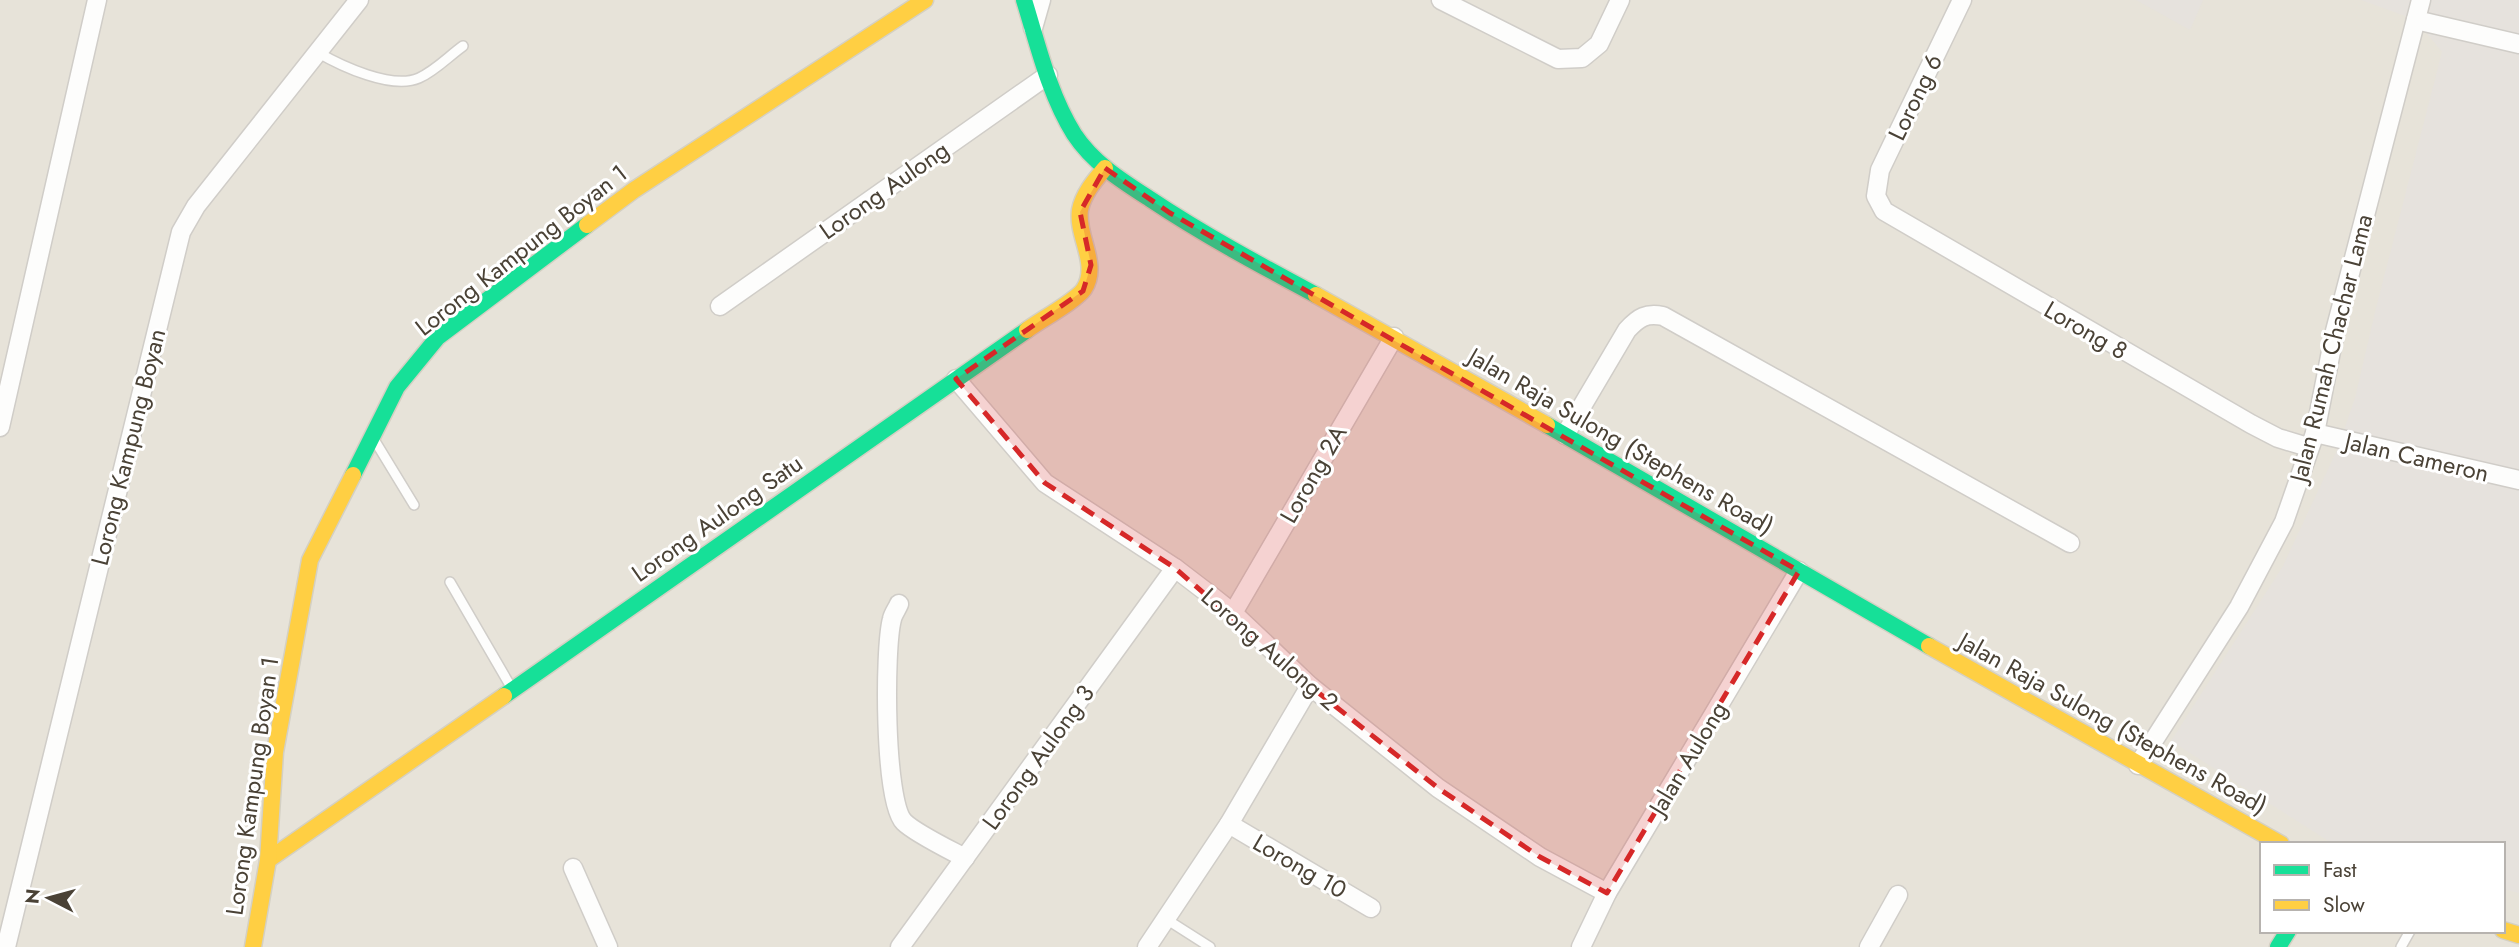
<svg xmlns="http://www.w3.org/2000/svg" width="2519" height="947" viewBox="0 0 2519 947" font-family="Jost,sans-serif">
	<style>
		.residential { fill: #e7e3d9; fill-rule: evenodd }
		.industrial { fill: #e6e2dd }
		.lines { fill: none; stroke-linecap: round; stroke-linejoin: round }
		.lane-casing { stroke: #d0cdc8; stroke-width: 12 }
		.street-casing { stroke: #d0cdc8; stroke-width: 21 }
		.fast-casing { stroke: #d4d0c3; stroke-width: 19 }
		.slow-casing { stroke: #d4d0c3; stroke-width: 19 }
		.lane { stroke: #fdfdfc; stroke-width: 9 }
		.street { stroke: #fdfdfc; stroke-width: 18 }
		.fast { stroke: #16e098; stroke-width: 16 }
		.slow { stroke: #ffcf43; stroke-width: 16 }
		.marked { fill: #d62828; fill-opacity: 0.2; stroke: #d62828; stroke-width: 5; stroke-dasharray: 14 9; stroke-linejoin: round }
		.labels { text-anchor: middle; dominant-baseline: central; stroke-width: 6; stroke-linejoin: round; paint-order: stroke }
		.street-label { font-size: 24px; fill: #4a4236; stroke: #fff }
	</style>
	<rect width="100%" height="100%" fill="#f3f1ec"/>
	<path class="residential" d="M0,0H2519V947H0ZM2262,844H2503V931H2262Z"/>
	<g class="industrial">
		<path d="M2136,0H2203L2190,30Z"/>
		<path d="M2361,0H2519V893L2503,889V844L2330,842L2171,741L2283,566L2337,450L2355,398L2376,308L2442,52L2416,20Z"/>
	</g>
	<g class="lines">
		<g class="lane-casing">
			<g id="lane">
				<path d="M317,52C341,66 392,90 419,78C435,71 449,56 463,46"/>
				<path d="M375,441L414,505"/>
				<path d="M450,582L511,687"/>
				<path d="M1166,919L1210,947"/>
				<path d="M2401,947L2410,931"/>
			</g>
		</g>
		<g class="street-casing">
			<g id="street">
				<path d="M1441,0L1558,59L1582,58L1599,44L1620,0"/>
				<path d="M1962,0L1880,170L1876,196L1884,211L2251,424L2278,438L2308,447"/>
				<path d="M2416,20L2519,44"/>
				<path d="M1033,28L1041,0"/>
				<path d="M720,306L1048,75"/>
				<path d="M956,379L1045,483L1175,568L1209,594L1233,613L1310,686L1438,788L1540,857L1607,893"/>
				<path d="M0,427L97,0"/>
				<path d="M2315,433L2519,480"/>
				<path d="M1565,435L1627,330C1639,317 1646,313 1663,316L2070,543"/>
				<path d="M899,604C897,609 893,614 892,619C884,649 884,802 904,822C915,833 950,850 965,858"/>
				<path d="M1233,613L1394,337"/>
				<path d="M2138,765L2239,607L2284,522L2315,433L2335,331L2421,0"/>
				<path d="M1229,824L1371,908"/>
				<path d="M573,868L608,947"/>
				<path d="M6,947L181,232L196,206L359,0"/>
				<path d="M900,947L1175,568"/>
				<path d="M1147,947L1229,824L1310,686"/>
				<path d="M1581,947L1607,893L1799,571"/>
				<path d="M1869,947L1898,895"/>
			</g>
		</g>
		<g class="fast-casing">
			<g id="fast">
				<path d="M1024,0C1038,45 1049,94 1074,134C1093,163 1122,181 1150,199C1204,235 1260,265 1316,295"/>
				<path d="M1547,425L1929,646"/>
				<path d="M353,475L397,387L438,337L587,225"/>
				<path d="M504,696L1027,330"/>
				<path d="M2278,947L2288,931"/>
			</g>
		</g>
		<g class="slow-casing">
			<g id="slow">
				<path d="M587,225L634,190L925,0"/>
				<path d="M1316,295L1547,425"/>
				<path d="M1027,330C1039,321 1077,300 1084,289C1100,264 1076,236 1080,210C1083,194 1095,180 1105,168"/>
				<path d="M1929,646L2281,844"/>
				<path d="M268,860L504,696"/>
				<path d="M2503,930L2519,935"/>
				<path d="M253,947L268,860L275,752L310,560L353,475"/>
			</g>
		</g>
		<use href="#lane" class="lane"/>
		<use href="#street" class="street"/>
		<use href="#fast" class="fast"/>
		<use href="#slow" class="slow"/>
	</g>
	<path class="marked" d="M1105,168L1170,213L1799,571L1607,893L1540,857L1438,788L1310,686L1175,568L1045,483L956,379L1083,291L1091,265L1080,212Z"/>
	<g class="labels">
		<g class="street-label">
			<text transform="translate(1915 97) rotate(-64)">Lorong 6</text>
			<text transform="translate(884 190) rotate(-35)">Lorong Aulong</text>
			<text transform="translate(521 250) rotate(-38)">Lorong Kampung Boyan 1</text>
			<text transform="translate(2086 330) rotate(30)">Lorong 8</text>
			<text transform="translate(2331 348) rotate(-76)">Jalan Rumah Chachar Lama</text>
			<text transform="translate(1621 441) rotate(30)">Jalan Raja Sulong (Stephens Road)</text>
			<text transform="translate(128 447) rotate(-76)">Lorong Kampung Boyan</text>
			<text transform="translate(2417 457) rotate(13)">Jalan Cameron</text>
			<text transform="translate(1313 474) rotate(-60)">Lorong 2A</text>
			<text transform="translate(717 518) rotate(-35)">Lorong Aulong Satu</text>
			<text transform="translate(1270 649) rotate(41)">Lorong Aulong 2</text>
			<text transform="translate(2113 723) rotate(29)">Jalan Raja Sulong (Stephens Road)</text>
			<text transform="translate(1038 757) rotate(-54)">Lorong Aulong 3</text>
			<text transform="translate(1688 758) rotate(-59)">Jalan Aulong</text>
			<text transform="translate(252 786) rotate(-82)">Lorong Kampung Boyan 1</text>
			<text transform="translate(1300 866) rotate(30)">Lorong 10</text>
		</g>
	</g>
	<rect x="2260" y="842" width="245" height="91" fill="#ffffff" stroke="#b7b3af" stroke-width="2"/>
	<rect x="2274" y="865" width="35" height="10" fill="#16e098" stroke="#b7b3af" stroke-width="2"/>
	<text x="2323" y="877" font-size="21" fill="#4a4236">Fast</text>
	<rect x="2274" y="900" width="35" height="10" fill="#ffcf43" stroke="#b7b3af" stroke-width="2"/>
	<text x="2323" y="912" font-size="21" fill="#4a4236">Slow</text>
	<g transform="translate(49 898) rotate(276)" stroke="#ffffff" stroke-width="5" paint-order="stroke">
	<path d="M0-5L12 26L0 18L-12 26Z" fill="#4a4236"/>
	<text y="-10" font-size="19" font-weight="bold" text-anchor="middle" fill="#4a4236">N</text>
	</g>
</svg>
